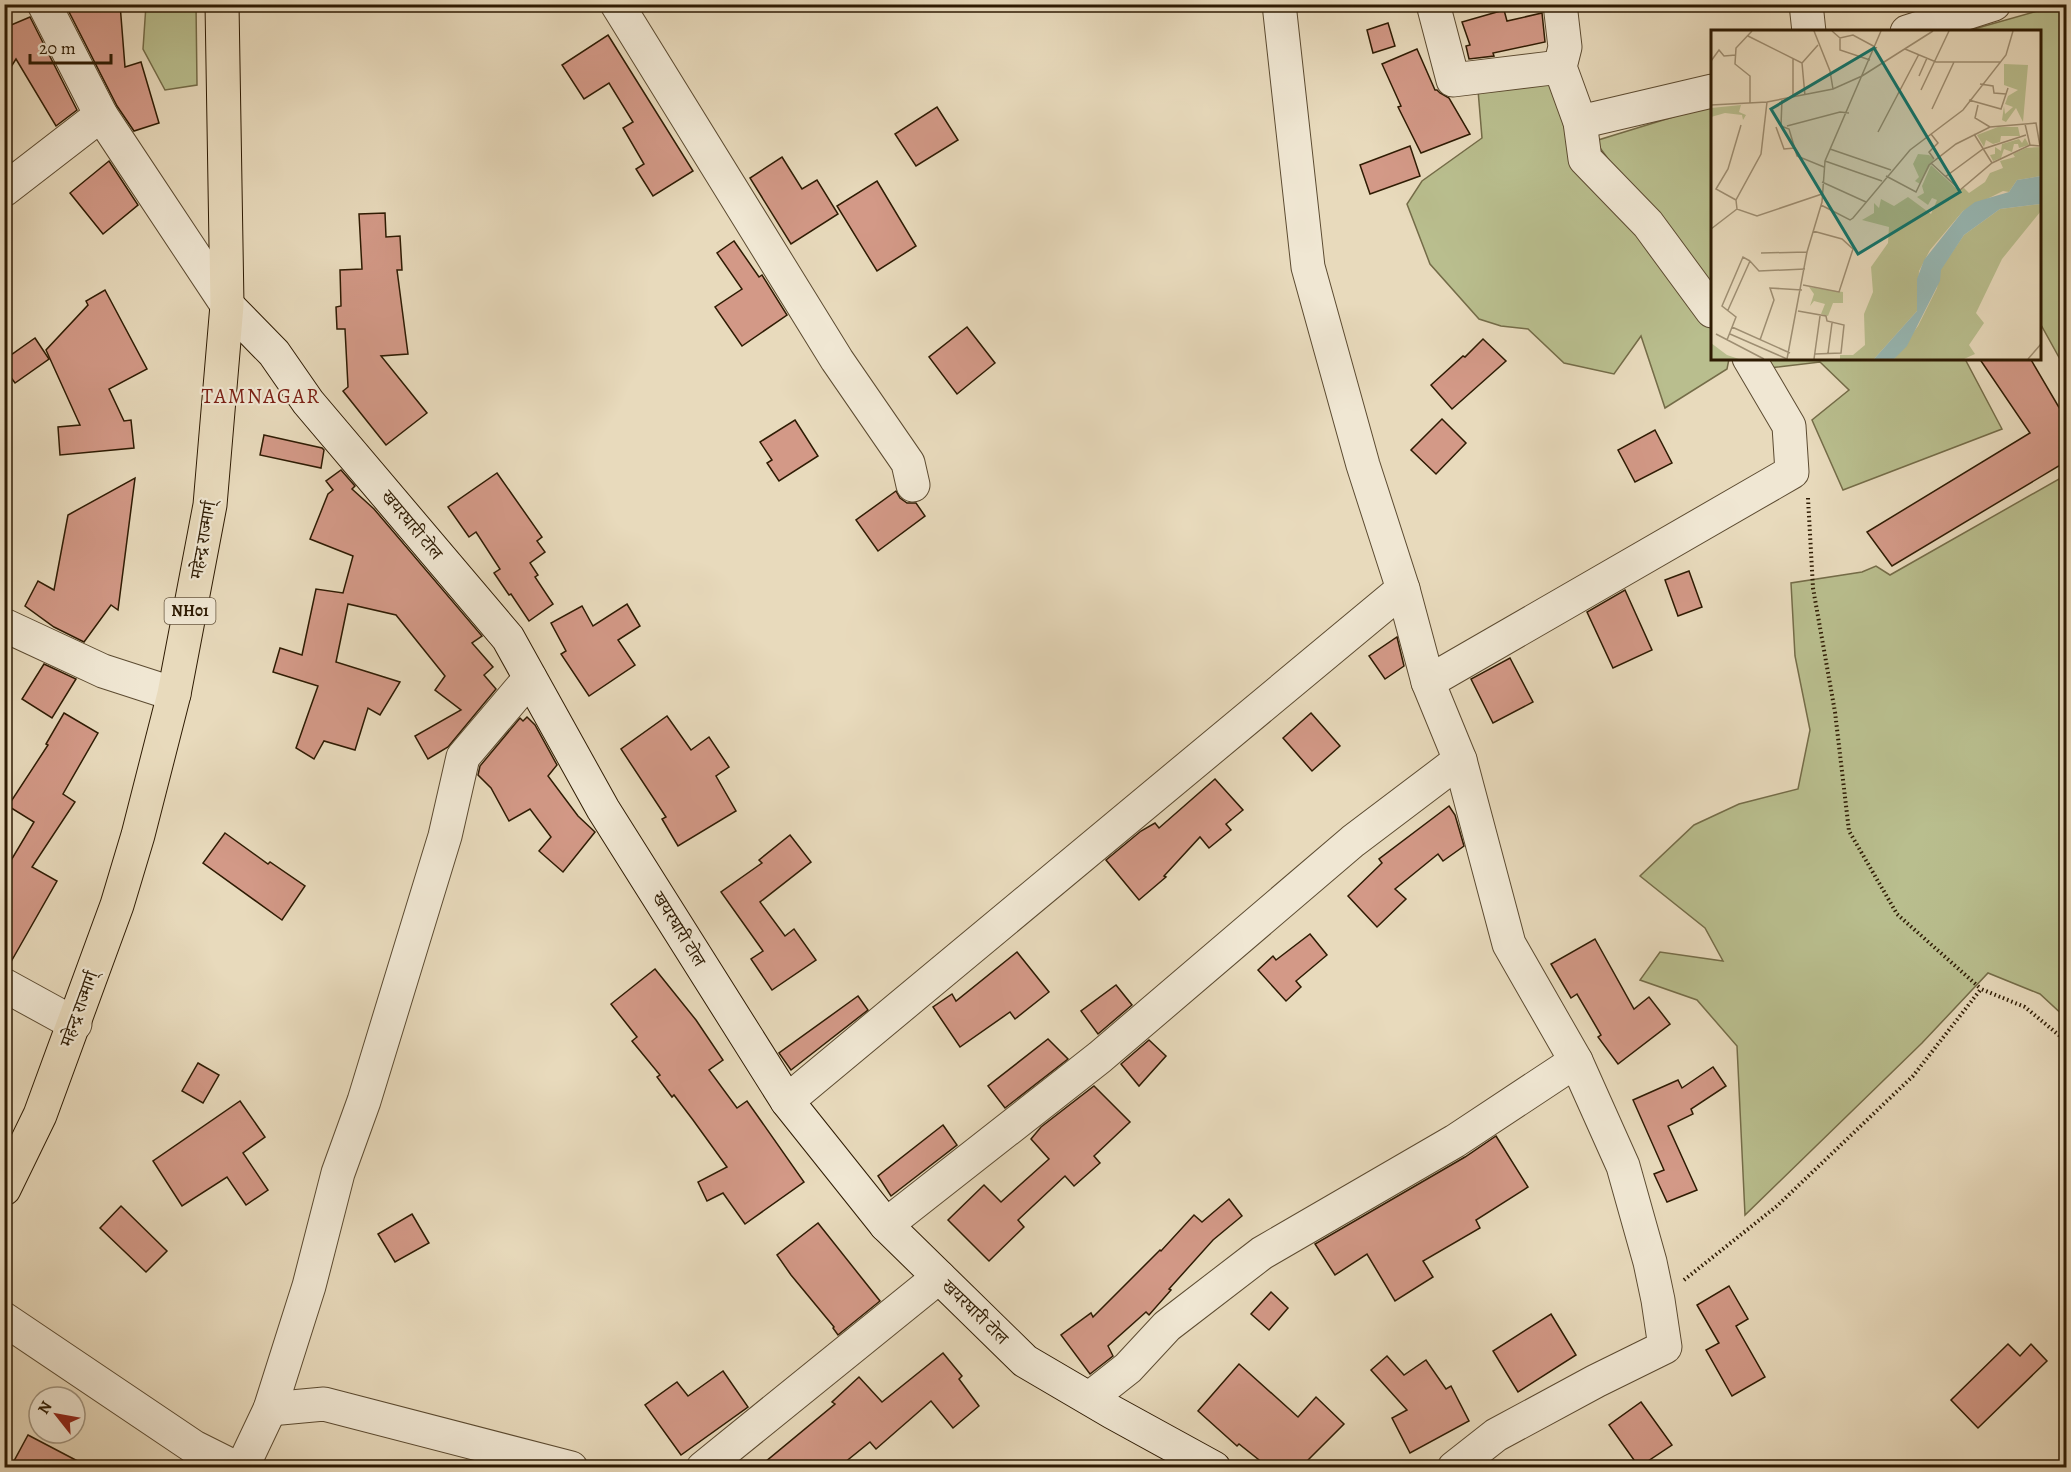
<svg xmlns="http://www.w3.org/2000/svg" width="2071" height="1472" viewBox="0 0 2071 1472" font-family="Alegreya,'Noto Serif Devanagari',serif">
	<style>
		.green { fill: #b9be8e; stroke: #746c48; stroke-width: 1.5 }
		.building { fill: #d39987; stroke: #2e1b03; stroke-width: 1.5 }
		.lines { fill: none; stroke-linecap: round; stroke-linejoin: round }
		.street-casing { stroke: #5c4b31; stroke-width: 35 }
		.secondary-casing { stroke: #2e1b03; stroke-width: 35 }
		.highway-casing { stroke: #2e1b03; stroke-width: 35 }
		.path { stroke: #2e1b03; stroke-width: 4; stroke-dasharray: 1.5 3; stroke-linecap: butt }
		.street { stroke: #f0e7d3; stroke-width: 33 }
		.secondary { stroke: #f0e7d3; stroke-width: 33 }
		.highway { stroke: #e8dabc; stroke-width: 33 }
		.labels { text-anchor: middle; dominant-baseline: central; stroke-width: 4.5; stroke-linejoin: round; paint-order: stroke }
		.shield { fill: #f0e7d3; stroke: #685841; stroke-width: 1.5 }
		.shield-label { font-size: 16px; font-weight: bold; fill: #2e1b03 }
		.street-label { font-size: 18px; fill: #2e1b03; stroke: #f0e7d3 }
		.quarter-label { font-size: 21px; letter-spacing: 1.5px; fill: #7a1f14; stroke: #f0e7d3 }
		.inset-road { fill: none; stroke: #9e8e72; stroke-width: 1.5 }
		.view { fill: #0f766e; fill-opacity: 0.15; stroke: #0f766e; stroke-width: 3 }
		.inset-edge { fill: none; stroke: #2e1b03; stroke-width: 3 }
	</style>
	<rect width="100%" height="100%" fill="#e8dabc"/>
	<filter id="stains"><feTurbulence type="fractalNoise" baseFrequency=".00333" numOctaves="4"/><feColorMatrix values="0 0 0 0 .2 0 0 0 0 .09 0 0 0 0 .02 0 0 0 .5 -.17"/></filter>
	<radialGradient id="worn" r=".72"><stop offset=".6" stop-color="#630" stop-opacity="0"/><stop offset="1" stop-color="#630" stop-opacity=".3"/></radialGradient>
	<g class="green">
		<path d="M146,5H196L197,85L165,90L143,49Z"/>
		<path d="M2048,5H2066V370L2040,323V32L1967,31L2041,10Z"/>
		<path d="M1553,76L1569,111L1712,322V358L1729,359L1727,369L1665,408L1641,336L1614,374L1564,363L1528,329L1501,326L1479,319L1430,264L1407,204L1422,181L1482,138L1478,90Z"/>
		<path d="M1712,105V291L1630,189L1595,141Z"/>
		<path d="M1762,359H1965L2002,429L1843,490L1812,420L1849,390L1820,362L1769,368Z"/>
		<path d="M2066,475V1018L2040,994L1988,973L1922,1043L1745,1215L1737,1046L1697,1000L1640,980L1660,952L1723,961L1705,928L1640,876L1694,825L1739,804L1798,789L1810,730L1795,656L1791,583L1862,572L1876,566L1890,575Z"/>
	</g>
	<g class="building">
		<path d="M65,4H120L125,67L141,62L159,123L134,131L117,106Z"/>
		<path d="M1504,10L1507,21L1542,13L1545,42L1493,53L1494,56L1469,59L1466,46L1470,45L1462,22Z"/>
		<path d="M30,17L77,110L56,126L16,59L4,78V28Z"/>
		<path d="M1388,23L1395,46L1373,53L1367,30Z"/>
		<path d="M608,35L693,171L653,196L636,169L644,164L623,128L633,122L609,83L584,99L562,65Z"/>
		<path d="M1417,49L1435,90H1437L1440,93L1449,98L1470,134L1421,153L1398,107L1401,106L1382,64Z"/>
		<path d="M937,107L958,140L916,166L895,134Z"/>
		<path d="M1410,146L1420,176L1370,194L1360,165Z"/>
		<path d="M782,157L802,189L817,180L838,214L791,244L750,178Z"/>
		<path d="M109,161L138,205L103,234L70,193Z"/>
		<path d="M877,181L916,246L877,271L837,206Z"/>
		<path d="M385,213L386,237L400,236L402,270H397L408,354L381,356L427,413L386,445L343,391L348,387L345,329H337L336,307L341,306L340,270L362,269L359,214Z"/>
		<path d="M734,241L759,277L762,275L787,315L742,346L715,307L742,289L717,253Z"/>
		<path d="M105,290L147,369L109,389L124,421L131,420L134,448L60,455L58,427L80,425L46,350L88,305L86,301Z"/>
		<path d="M967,327L995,363L957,394L929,357Z"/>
		<path d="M35,338L49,359L15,383L4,368V360Z"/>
		<path d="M1483,339L1506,361L1452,409L1431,385L1463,356L1465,357Z"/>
		<path d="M1979,358H2030L2067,421V461L1892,566L1867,532L2030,433Z"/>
		<path d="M1442,419L1466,443L1436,474L1411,450Z"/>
		<path d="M795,420L818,456L779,481L767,463L772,460L760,442Z"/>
		<path d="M1655,430L1672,463L1635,482L1618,450Z"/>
		<path d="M264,435L322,448L324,450L321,468L260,455Z"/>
		<path d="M341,470L355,486L352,489L374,509L482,636L472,643L493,667L484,675L496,689L448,747L428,759L415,736L461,710L435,690L445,676L396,615L348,604L336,662L400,682L380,715L368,708L355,750L324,741L314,759L296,748L318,686L273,672L280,648L302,655L316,589L343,593L353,556L310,539L328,494L333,490L326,481Z"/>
		<path d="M497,473L542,537L537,541L545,552L530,563L538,575L535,577L553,604L529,621L511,594L509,595L494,573L500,569L476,532L469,537L448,507Z"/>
		<path d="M135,478L118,610L111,605L84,642L54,627L25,606L38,581L54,590L68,515Z"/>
		<path d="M896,491L900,498L907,503H916L925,516L878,551L856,520Z"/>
		<path d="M1689,571L1702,607L1678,616L1665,580Z"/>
		<path d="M1625,590L1652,650L1613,668L1587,612Z"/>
		<path d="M627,604L640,626L618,640L635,665L589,696L561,654L566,651L551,623L582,606L593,626Z"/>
		<path d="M1397,637L1404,666L1385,679L1369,656Z"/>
		<path d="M1510,658L1533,702L1493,723L1471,679Z"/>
		<path d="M44,664L76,679L52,718L22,699Z"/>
		<path d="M64,713L98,733L63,794L75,802L32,867L57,881L8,967L4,966V872L34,822L8,806L48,745L46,744Z"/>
		<path d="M1311,713L1340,746L1312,771L1283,738Z"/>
		<path d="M667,716L691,750L709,737L729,767L716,776L736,811L678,846L662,819L666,817L621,749Z"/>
		<path d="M527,717L535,725L557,765L548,776L578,816L595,832L563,872L539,851L551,837L530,809L509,821L491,788L478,775L480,766L520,718L523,721Z"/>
		<path d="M1215,779L1243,810L1226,824L1231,830L1209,848L1200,837L1164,876L1166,877L1139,900L1106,860L1141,831L1155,823L1159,828Z"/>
		<path d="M1449,806L1455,815L1464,846L1443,861L1438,854L1395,889L1406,899L1377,927L1348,896L1382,863L1379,859Z"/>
		<path d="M225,833L268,864L270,862L305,886L282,920L203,863Z"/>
		<path d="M790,835L811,862L760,902L785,936L794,929L816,960L772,990L751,959L763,951L721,892L762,863L759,860Z"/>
		<path d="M1310,934L1327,955L1296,981L1301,987L1286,1001L1258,970L1273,956L1276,960Z"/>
		<path d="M1595,939L1634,1009L1649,997L1670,1024L1618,1064L1598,1037L1601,1035L1577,994L1571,998L1551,964Z"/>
		<path d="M1017,952L1049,992L1015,1019L1010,1012L960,1047L933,1007L952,994L956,1001Z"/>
		<path d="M655,969L696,1020L723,1060L709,1070L737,1108L747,1101L804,1182L745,1224L723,1193L707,1201L698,1182L727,1167L693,1120L674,1095L672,1097L657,1077L660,1075L632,1041L637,1037L611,1004Z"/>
		<path d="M1116,985L1132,1005L1098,1034L1081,1011Z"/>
		<path d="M858,996L868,1010L791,1070L779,1053Z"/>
		<path d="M1048,1039L1068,1059L1005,1108L988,1086Z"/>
		<path d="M1149,1040L1166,1056L1139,1086L1121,1064Z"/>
		<path d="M198,1063L219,1075L203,1103L182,1091Z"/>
		<path d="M1713,1067L1726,1086L1691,1109L1693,1114L1668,1126L1697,1190L1667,1202L1654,1174L1664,1170L1633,1100L1678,1080L1682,1088Z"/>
		<path d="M1094,1086L1130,1122L1094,1156L1100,1163L1074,1186L1065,1176L1018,1220L1024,1227L989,1261L948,1220L984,1185L1001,1202L1049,1159L1031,1139L1041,1127Z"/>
		<path d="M240,1101L265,1137L243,1153L268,1190L246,1205L227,1177L182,1206L153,1161Z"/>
		<path d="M943,1125L957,1145L891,1196L878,1176Z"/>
		<path d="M1496,1136L1528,1187L1476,1220L1480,1228L1423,1261L1433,1277L1395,1301L1367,1254L1335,1275L1315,1244L1465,1157Z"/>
		<path d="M1229,1199L1242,1216L1213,1240L1169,1289L1171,1290L1149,1315L1146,1312L1108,1346L1113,1356L1090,1374L1061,1335L1091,1313L1093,1317L1160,1250L1161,1251L1194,1215L1202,1222Z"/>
		<path d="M121,1206L167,1251L146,1272L100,1228Z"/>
		<path d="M412,1214L429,1243L395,1262L378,1234Z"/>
		<path d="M818,1223L880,1301L838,1335L833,1328L834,1327L791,1275L777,1255Z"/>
		<path d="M1729,1286L1748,1319L1736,1326L1765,1377L1732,1396L1706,1350L1719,1343L1697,1305Z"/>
		<path d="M1271,1292L1288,1308L1269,1330L1251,1314Z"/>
		<path d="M1551,1314L1576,1355L1518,1392L1493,1351Z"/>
		<path d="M2008,1344L2020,1356L2031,1344L2047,1361L1978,1428L1951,1400Z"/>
		<path d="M943,1353L962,1376L959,1379L979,1406L953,1428L931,1401L876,1449L870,1442L839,1467H759L835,1404L832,1402L859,1377L882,1402Z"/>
		<path d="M1387,1356L1404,1375L1426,1360L1446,1389L1451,1386L1469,1421L1410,1453L1392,1418L1407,1410L1371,1370Z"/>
		<path d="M1239,1364L1298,1417L1316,1397L1344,1424L1301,1467H1268L1239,1444L1237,1446L1198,1411Z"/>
		<path d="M723,1371L748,1407L681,1455L645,1405L677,1382L688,1396Z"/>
		<path d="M1641,1402L1672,1445L1639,1467L1609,1425Z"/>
		<path d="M28,1435L89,1467H27L14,1461Z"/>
	</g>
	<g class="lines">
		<g class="street-casing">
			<g id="street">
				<path d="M44,4L101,115L227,305"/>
				<path d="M617,4L837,360L908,463L913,485"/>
				<path d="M1279,4L1308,267L1363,465L1403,589L1428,682L1460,760L1509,944L1576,1061L1623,1166L1650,1262L1658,1300L1665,1347L1596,1381L1496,1435L1454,1468"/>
				<path d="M1433,4L1453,80L1560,67"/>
				<path d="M1560,4L1565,47L1560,67L1580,122L1585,159L1648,224L1712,311"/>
				<path d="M1806,4L1809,32"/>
				<path d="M1907,32L1994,4"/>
				<path d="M1580,122L1712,91"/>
				<path d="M4,190L101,115"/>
				<path d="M4,625L103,671L174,694"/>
				<path d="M1428,682L1792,472L1789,426L1749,358"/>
				<path d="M4,985L75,1024"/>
				<path d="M787,1101L1403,589"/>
				<path d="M886,1225L1100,1057L1353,841L1460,760"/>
				<path d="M4,1319L194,1447L236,1468"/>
				<path d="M1090,1398L1128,1368L1167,1326L1262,1253L1455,1141L1576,1061"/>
				<path d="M270,1409L324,1404L571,1468"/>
				<path d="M242,1468L270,1409L309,1286L338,1173L364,1101L445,836L463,757L530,678"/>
				<path d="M703,1468L939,1277"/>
			</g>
		</g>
		<g class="secondary-casing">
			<path id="secondary" d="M227,305L274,353L308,402L508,638L603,809L787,1101L886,1225L1025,1361L1112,1412L1214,1468"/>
		</g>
		<g class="highway-casing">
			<path id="highway" d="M4,1189L40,1115L117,905L138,835L174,694L210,505L227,305L222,4"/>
		</g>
		<g class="path">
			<path d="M1808,498L1813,588L1835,712L1849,831L1897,914L1981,989"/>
			<path d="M1684,1280L1777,1206L1913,1076L1981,989L2025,1007L2066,1041"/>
		</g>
		<use href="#street" class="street"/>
		<use href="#secondary" class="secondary"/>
		<use href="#highway" class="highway"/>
	</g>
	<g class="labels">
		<rect class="shield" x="164.5" y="598" width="51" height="26" rx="4.5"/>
		<g class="shield-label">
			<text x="190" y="611">NH01</text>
		</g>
		<g class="street-label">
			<text transform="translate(412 525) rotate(50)">खयरघारी टोल</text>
			<text transform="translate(203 540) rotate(-80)">महेन्द्र राज्मार्ग्</text>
			<text transform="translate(679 929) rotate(58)">खयरघारी टोल</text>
			<text transform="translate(79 1009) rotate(-70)">महेन्द्र राज्मार्ग्</text>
			<text transform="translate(975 1312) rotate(44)">खयरघारी टोल</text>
		</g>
		<g class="quarter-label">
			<text x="261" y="396">TAMNAGAR</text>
		</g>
	</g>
	<g transform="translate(1711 30)">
		<rect width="330" height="330" fill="#e8dabc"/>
		<path d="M293,34L317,35L312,92L305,78L295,92L291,90L293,76L294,84L302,77L294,74L297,66L307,60L293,55ZM30,75L28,82L35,85L32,90L31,85L14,83L0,87V78ZM287,97H307L309,106H290L289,112L282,114L275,110L273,117L266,105ZM314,108L318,115L308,118L307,114H303L301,122L293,119L290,128L282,131L279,125L284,124V117L290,121L291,114L308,109L311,113ZM330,117V146L306,150L298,162L292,161L252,181L219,220L208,241L206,281L163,329H129V325H142L154,315L153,284L162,262L160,237L177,213L178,197L151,190L163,183V173L168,178L170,169L183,176L197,167L220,184L226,170L221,168L217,175L206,167L213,163L211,156L220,135L247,160L253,158L258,163L274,152L279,143L292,138L289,131L304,127L302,124L315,118ZM207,124L218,125L223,129L209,154L204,151L208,147L202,134ZM330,174V181L291,229L265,283L273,293L258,315L264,324L253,329H183L207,296L226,258L229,240L253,205L289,179ZM98,257L132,262V273H122L117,286L110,284L114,274L103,271L99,276L103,264ZM0,313L16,325L28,329H0Z" fill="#b9be8e"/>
		<path d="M330,146V174L289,179L253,205L230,240L229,251L196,316L183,329H163L206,281V249L213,230L252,181L264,172L298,162L306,150Z" fill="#98bab7"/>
		<path class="inset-road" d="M103,1L119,41L122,59M121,1L129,8L142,5L166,18M37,6L91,33L94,66M129,8V20L159,30M194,19L225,32H290M82,29V68M0,31L8,20L13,26L25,25M91,33L107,15M208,46L216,28M269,54L282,56L283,63L295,64M210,60L238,1M71,69L70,96L78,99L86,126L113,137M258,70L290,79L297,58M39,73V46L24,34L25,18L41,1M0,75L56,72L122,59L151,46L222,1M267,75L264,88L279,97M221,79L243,32M314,94L319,115M76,96L129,82L138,83M65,97L73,119L84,118M167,102L208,24M220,104L227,113L218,122L223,129M263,104L281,133M119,119L180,140M114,131L171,151M175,146L205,162L218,135L245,114L279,97L325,93L329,116L319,115L281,133L249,160L220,133M234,147L272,119L315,105M111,152L155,172M25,170L5,159L17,139L30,95M110,175L139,190L142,188L199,120L252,80L295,25L302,1M26,179L25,170L50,124L56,72M0,199L26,179L46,186L111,164M50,223L96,222M92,255L128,262L142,219L131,209L102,201M17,280L39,231L48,241L94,239M87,281L115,286L116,291L133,295L130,323L104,324M21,297L79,323M5,304L53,329M19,304L76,329M16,310L25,287L11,276L32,227L39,231M49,310L63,270L59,258L91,260M117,323L121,293M76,329L96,222L111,172L114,131L170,1M103,329L109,286M317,329L330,314"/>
		<path class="view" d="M163,18L249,162L147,224L60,79Z"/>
		<rect width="330" height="330" class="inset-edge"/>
	</g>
	<rect width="2071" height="1472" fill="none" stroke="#e8dabc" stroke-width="24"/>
	<rect x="6" y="6" width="2059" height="1460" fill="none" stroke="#2e1b03" stroke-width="3"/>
	<rect x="12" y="12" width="2047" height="1448" fill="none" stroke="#2e1b03" stroke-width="1.5"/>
	<g transform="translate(57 1415) rotate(301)"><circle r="28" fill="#f0e7d3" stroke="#a29580" stroke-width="1.5"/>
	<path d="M0-4.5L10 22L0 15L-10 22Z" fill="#8f2418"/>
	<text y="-9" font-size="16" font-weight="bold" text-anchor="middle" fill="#2e1b03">N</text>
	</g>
	<path d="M30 54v9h81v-9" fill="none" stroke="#2e1b03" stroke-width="3"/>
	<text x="39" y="54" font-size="18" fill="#2e1b03" stroke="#f0e7d3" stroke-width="4.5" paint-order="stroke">20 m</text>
	<rect width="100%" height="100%" filter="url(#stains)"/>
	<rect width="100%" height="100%" fill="url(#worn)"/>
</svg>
